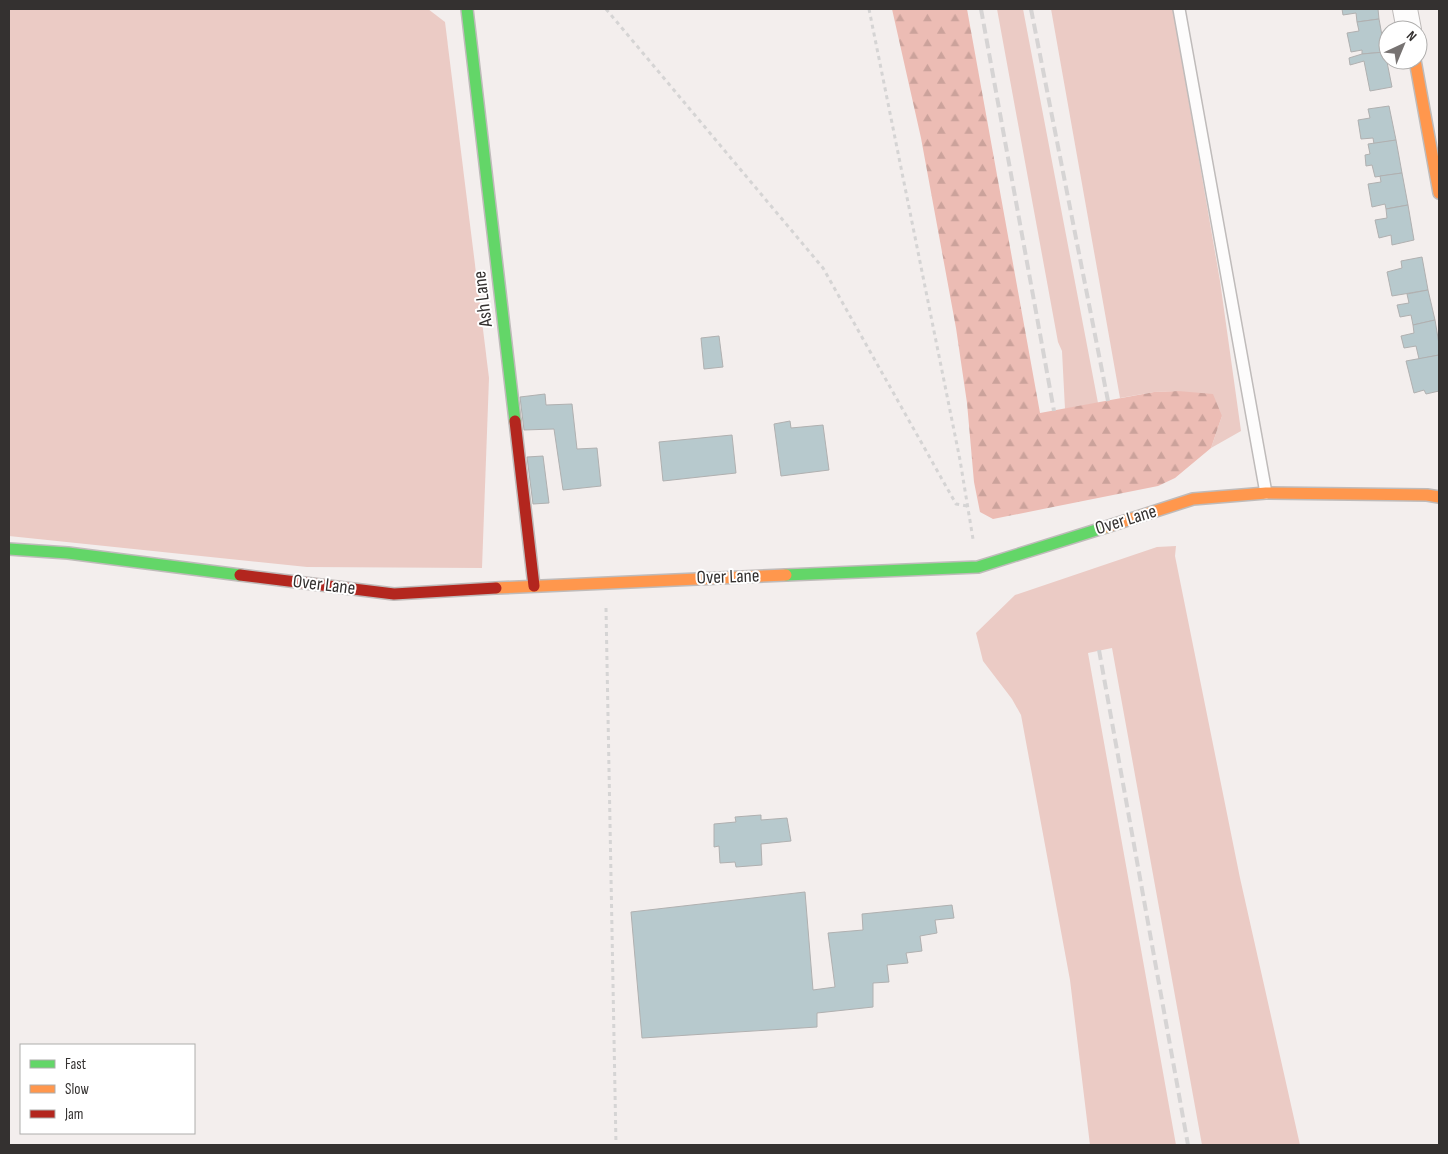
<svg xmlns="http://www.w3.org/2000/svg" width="1448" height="1154" viewBox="0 0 1448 1154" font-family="'Sofia Sans Condensed',sans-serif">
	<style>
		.grass { fill: #ebcbc5 }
		.forest { fill: url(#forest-firs) }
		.building { fill: #b7c9cd; stroke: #b0b0b0 }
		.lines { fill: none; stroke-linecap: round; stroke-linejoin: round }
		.lane-casing { stroke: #bfbbba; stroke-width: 14 }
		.street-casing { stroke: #bfbbba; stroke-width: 26 }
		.fast-casing { stroke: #bfbbba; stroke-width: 14 }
		.slow-casing { stroke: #bfbbba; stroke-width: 14 }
		.jam-casing { stroke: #bfbbba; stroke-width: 14 }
		.path { stroke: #d5d4d4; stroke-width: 3; stroke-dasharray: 4 4; stroke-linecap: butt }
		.lane { stroke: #fdfcfc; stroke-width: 11 }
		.street { stroke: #fdfcfc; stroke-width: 24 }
		.fast { stroke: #63d668; stroke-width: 11 }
		.slow { stroke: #ff974d; stroke-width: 11 }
		.jam { stroke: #b3261e; stroke-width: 11 }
		.rail { stroke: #d6d4d4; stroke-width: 4; stroke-dasharray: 10 5; stroke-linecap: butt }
		.labels { text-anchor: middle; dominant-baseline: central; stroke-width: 4; stroke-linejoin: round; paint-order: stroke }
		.street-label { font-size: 19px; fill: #343130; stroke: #fff }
	</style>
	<defs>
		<pattern id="forest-firs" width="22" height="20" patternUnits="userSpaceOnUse" patternTransform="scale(1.25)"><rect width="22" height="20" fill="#ecbcb4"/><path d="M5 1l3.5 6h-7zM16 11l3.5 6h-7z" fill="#cba29b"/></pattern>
	</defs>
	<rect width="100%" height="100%" fill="#f3eeed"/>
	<g class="grass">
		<path d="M9,9H428L445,22L489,378L482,568L307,567L9,536Z"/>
		<path d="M997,9H1023L1098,403L1065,409L1062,351L1058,342Z"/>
		<path d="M1051,9H1173L1220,281L1241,431L1211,448L1222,416L1178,391L1154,392L1120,398Z"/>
		<path d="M1176,546L1175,556L1240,878L1300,1145H1202L1112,648L1088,653L1176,1145H1090L1070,980L1021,715L1012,699L983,661L976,633L1015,595L1157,547Z"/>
	</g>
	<path class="forest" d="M892,9H967L1040,413L1154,392L1178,391L1213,394L1222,416L1211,448L1175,478L1158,486L993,519L980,512L974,482L967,403L956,328L921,138Z"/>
	<g class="building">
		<path d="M1342,9H1378L1379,19L1357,22L1356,13L1343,15Z"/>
		<path d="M1379,19L1385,52L1362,54V50L1351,52L1347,33L1359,31L1357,22Z"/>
		<path d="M1385,52L1392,87L1370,91L1364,61L1350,65L1349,58L1362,54Z"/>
		<path d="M1389,106L1396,140L1374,144L1373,138L1361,139L1358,120L1370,118L1368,109Z"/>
		<path d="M1396,140L1402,173L1375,177L1372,165L1366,166L1365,155L1370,154L1368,144Z"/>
		<path d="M1402,173L1408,205L1386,209L1385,204L1372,207L1368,184L1381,182L1380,176Z"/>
		<path d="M1408,205L1414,240L1392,245L1391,235L1379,238L1375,220L1387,218L1386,209Z"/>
		<path d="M1422,257L1428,290L1392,296L1387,272L1402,268L1401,261Z"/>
		<path d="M1428,290L1435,320L1413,325L1411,315L1400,317L1397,305L1409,303L1407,294Z"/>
		<path d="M1435,320L1439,344V355L1419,359L1416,346L1404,348L1401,336L1414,333L1413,325Z"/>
		<path d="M719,336L723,367L704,369L701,338Z"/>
		<path d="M1439,355V391L1426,394L1424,390L1414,393L1406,361Z"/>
		<path d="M545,394L546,405L572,404L577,449L597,448L601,486L563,490L554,429L524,430L520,397Z"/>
		<path d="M790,421L791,428L823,425L829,470L781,476L774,424Z"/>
		<path d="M732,435L736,473L663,481L659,442Z"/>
		<path d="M543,456L549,503L533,504L527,457Z"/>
		<path d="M761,815V820L787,818L791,841L761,844L762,865L736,867L735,862L720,863L719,846L714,847V824L736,822L735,817Z"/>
		<path d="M805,892L813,990L835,987L828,933L863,930L862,914L952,905L954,918L935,920L937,933L920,936L922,951L906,953L908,963L887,965L889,982L873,983V1007L817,1013V1027L642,1038L631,912Z"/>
	</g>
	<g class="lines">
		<g class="lane-casing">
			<path id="lane" d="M1179,9L1266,493"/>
		</g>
		<g class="street-casing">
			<path id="street" d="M1405,9L1409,30"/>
		</g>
		<g class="fast-casing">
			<g id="fast">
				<path d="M467,9L515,421"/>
				<path d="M9,549L68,553L240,575"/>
				<path d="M786,575L978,567L1106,527"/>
			</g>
		</g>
		<g class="slow-casing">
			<g id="slow">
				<path d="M1415,60L1439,193"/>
				<path d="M1106,527L1193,499L1266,493L1427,495L1439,497"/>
				<path d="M496,588L786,575"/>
			</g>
		</g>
		<g class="jam-casing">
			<g id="jam">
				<path d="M515,421L534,586"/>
				<path d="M240,575L394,594L496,588"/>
			</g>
		</g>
		<g class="path">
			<path d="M606,9L823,268L956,504L967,506"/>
			<path d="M869,9L960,460L973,539"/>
			<path d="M606,608L616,1145"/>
		</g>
		<use href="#lane" class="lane"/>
		<use href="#street" class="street"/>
		<use href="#fast" class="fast"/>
		<use href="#slow" class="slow"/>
		<use href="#jam" class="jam"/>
		<g class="rail">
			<path d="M981,9L1054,411"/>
			<path d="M1031,9L1108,401"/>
			<path d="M1099,650L1188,1145"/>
		</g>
	</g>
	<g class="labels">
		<g class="street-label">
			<text transform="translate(483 299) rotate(-97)">Ash Lane</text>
			<text transform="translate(1126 520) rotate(-17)">Over Lane</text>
			<text transform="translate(728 577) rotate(-2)">Over Lane</text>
			<text transform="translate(324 585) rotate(7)">Over Lane</text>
		</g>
	</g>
	<rect width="1448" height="1154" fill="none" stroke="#343130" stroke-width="20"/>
	<rect x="20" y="1044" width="175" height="90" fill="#ffffff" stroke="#aeadac"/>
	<rect x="30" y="1060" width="25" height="8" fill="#63d668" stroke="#aeadac"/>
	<text x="65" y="1069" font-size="15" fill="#343130">Fast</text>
	<rect x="30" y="1085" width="25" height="8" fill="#ff974d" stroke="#aeadac"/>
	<text x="65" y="1094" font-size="15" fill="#343130">Slow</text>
	<rect x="30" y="1110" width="25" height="8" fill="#b3261e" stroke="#aeadac"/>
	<text x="65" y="1119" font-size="15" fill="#343130">Jam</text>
	<g transform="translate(1403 45) rotate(44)"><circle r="24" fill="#ffffff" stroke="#aeadac"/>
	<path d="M0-4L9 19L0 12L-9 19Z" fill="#777372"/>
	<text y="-8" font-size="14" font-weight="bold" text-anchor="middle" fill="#343130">N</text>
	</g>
</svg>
